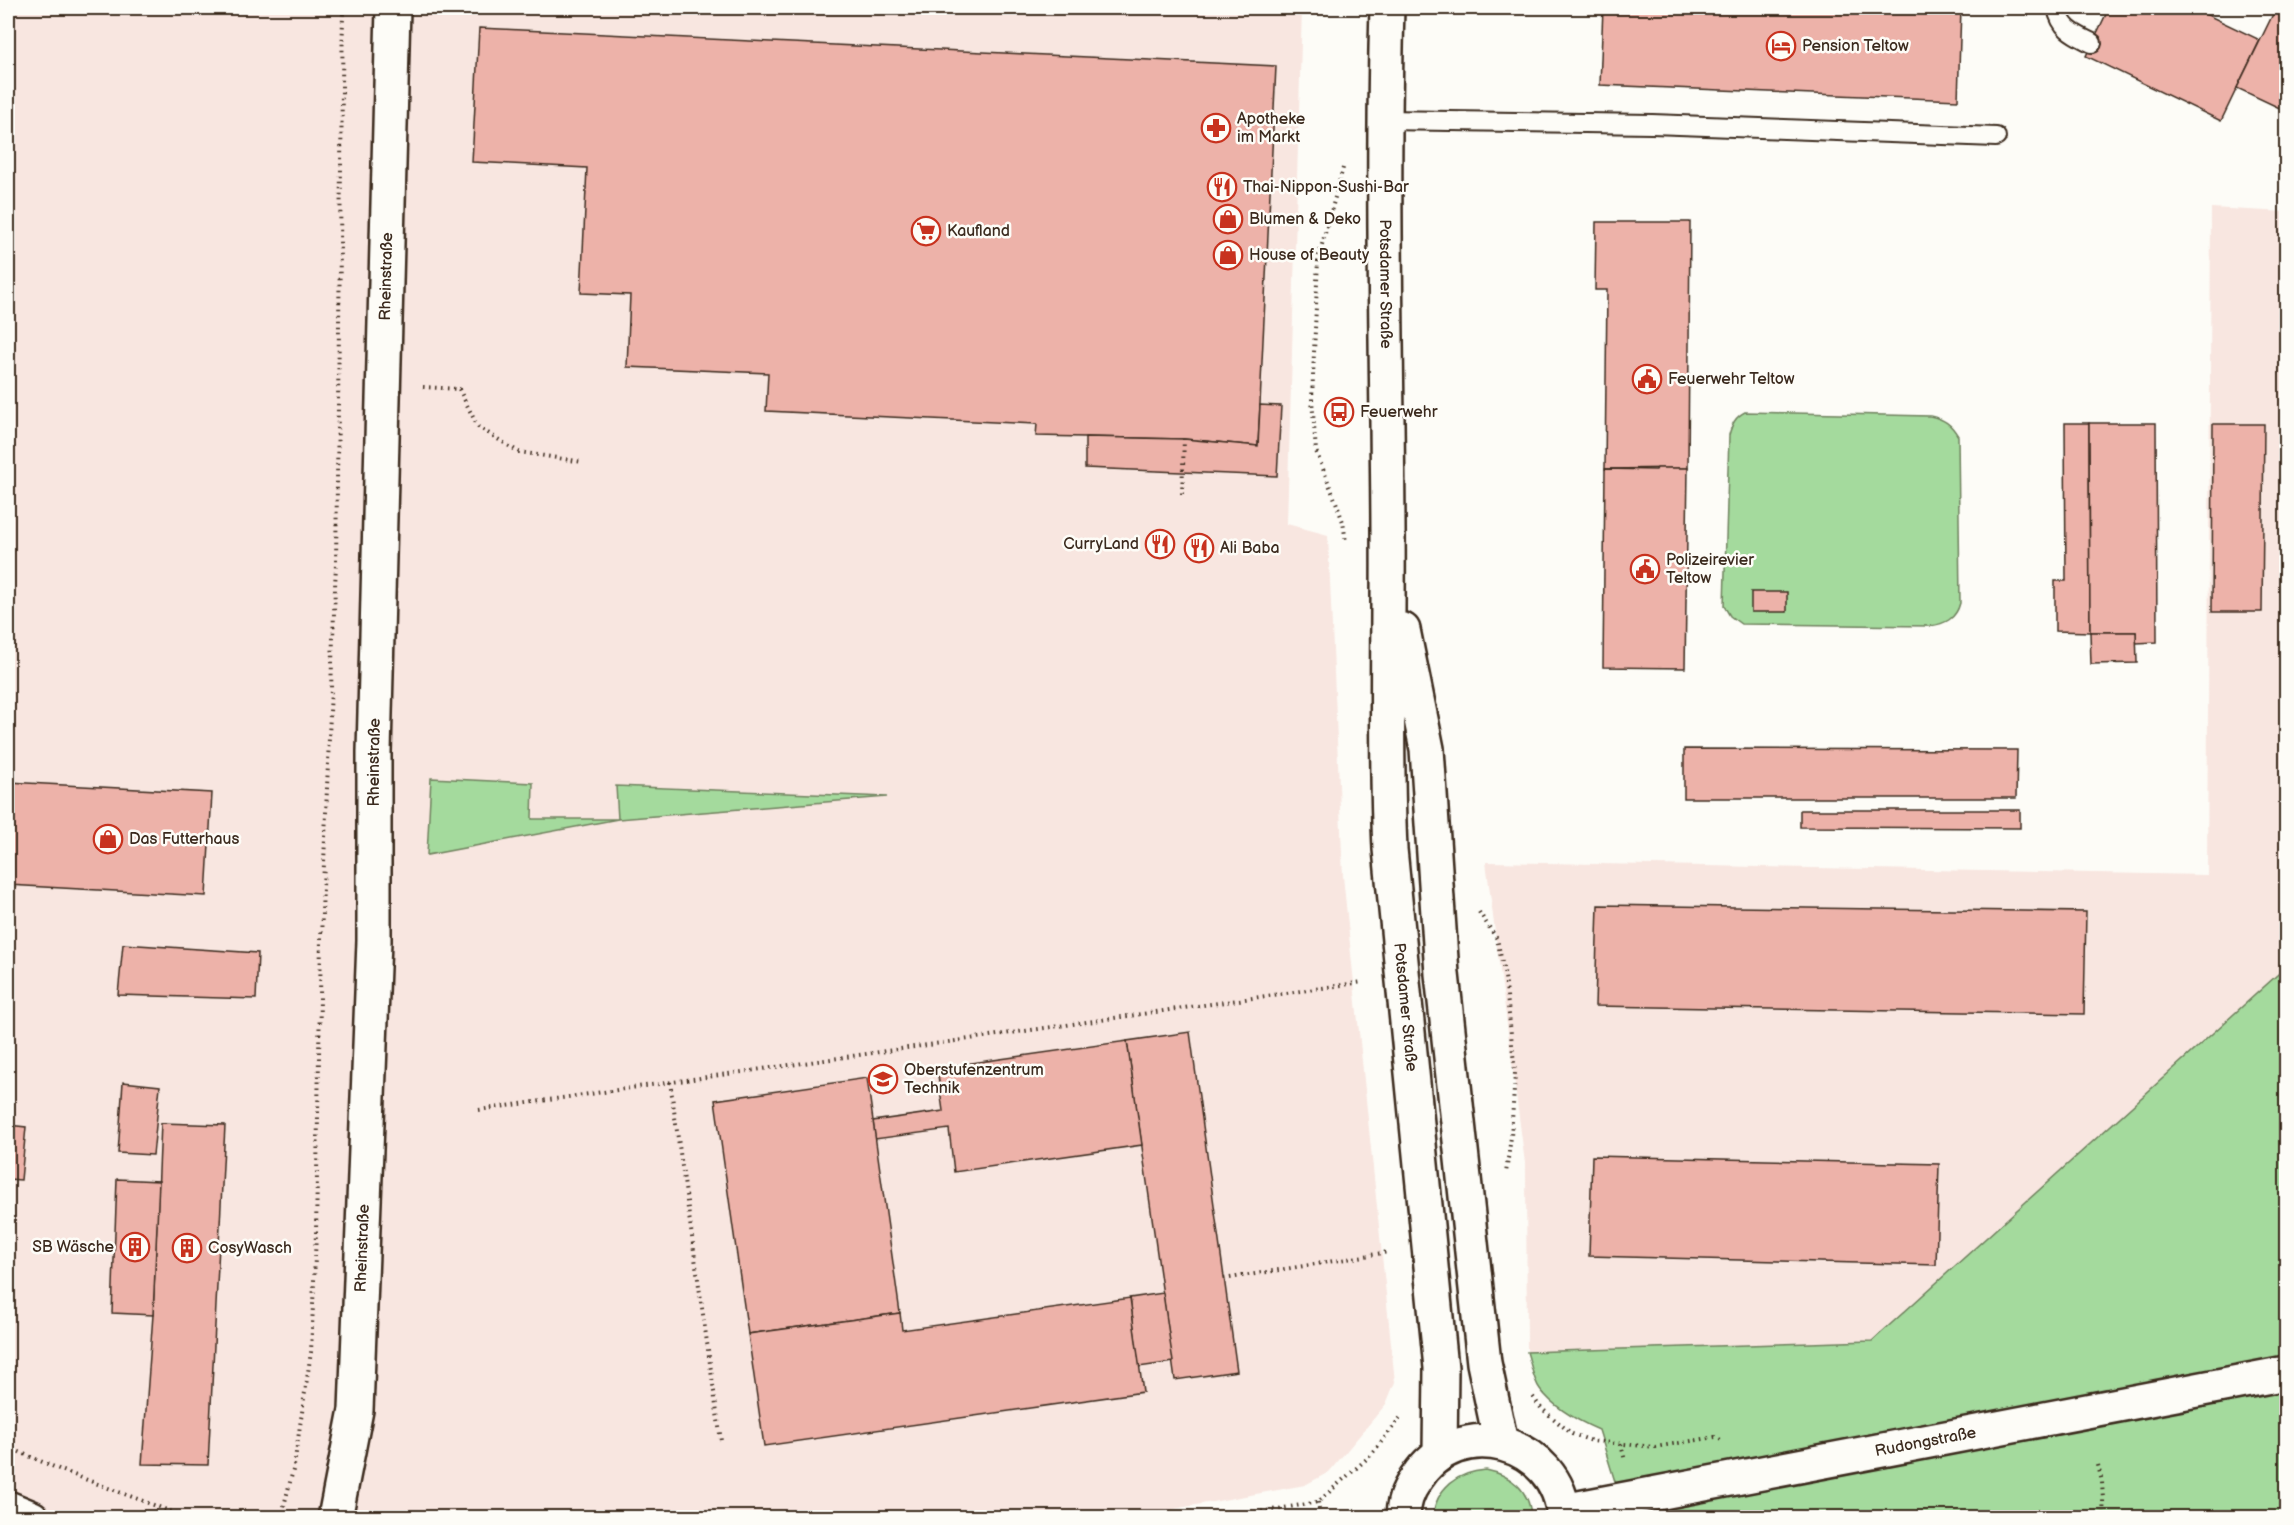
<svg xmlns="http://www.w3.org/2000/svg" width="2294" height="1525" viewBox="0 0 2294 1525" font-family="'Balsamiq Sans',sans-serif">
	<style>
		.built { fill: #f8e6e0 }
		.green { fill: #a4da9d; stroke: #70825e; stroke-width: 1.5 }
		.building { fill: #edb2a9; stroke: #3b2a1e; stroke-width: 1.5 }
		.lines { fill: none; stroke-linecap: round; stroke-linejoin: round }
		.service-casing { stroke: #3b2a1e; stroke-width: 22 }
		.minor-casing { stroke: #3b2a1e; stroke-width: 38 }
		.tertiary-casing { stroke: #3b2a1e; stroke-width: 38 }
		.secondary-casing { stroke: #3b2a1e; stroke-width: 38 }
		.path { stroke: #3b2a1e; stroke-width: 4; stroke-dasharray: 1.5 4.5; stroke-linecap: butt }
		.service { stroke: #fdfcf7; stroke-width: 18 }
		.minor { stroke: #fdfcf7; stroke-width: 33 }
		.tertiary { stroke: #fdfcf7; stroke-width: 33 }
		.secondary { stroke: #fdfcf7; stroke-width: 33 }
		.labels { text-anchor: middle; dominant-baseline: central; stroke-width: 5; stroke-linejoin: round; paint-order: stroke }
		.poi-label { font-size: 16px; fill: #3b2a1e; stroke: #fdfcf7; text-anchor: start }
		.street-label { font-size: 16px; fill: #3b2a1e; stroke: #fdfcf7 }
	</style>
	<rect width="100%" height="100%" fill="#fdfcf7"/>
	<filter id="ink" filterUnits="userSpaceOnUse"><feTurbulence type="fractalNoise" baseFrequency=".0167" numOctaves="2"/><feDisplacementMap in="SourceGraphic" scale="12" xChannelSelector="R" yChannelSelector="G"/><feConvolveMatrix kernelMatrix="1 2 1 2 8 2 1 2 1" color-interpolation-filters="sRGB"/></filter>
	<g filter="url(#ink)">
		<g class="built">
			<path d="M8,8H1302L1287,524L1328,535L1343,876L1395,1382L1386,1404L1329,1472L1305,1485L1125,1518L8,1517Z"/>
			<path d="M2211,208L2286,212V967L1872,1341L1527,1352L1526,1171L1486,862L2207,875Z"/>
		</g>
		<g class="green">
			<path d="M1745,412L1930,416C1944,419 1951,424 1958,436L1960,603C1956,619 1945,624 1930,626L1741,624L1730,616L1724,606L1729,435C1732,424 1735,417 1745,412Z"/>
			<path d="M431,778L533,783L532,819H618L616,786L887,797L618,819L427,855Z"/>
			<path d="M2286,967V1517H1626L1599,1430C1578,1421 1554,1408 1540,1389C1533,1380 1531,1363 1527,1352L1872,1341Z"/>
			<path d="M1486,1470C1511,1475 1530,1490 1531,1517H1433C1436,1488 1457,1472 1486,1470Z"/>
		</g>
		<g class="building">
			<path d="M1603,8H1961L1958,100L1600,85Z"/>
			<path d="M2109,8H2193L2260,40L2221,121L2086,56Z"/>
			<path d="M2276,8L2286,13V111L2237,88Z"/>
			<path d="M479,28L1276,66L1258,446L1184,439L1036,436L1037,424L766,411L768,373L627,367L630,295L581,293L587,168L472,162Z"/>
			<path d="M1596,222H1690L1688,468L1605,469L1607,290H1595Z"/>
			<path d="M1260,405L1281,406L1277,476L1085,468V437L1184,439L1258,446Z"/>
			<path d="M2065,423H2089L2090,632L2055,631V581H2066Z"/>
			<path d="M2089,423H2156L2157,642L2136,643V632H2090Z"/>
			<path d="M2213,424H2264L2262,612H2212Z"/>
			<path d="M1657,468H1688L1685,668L1603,667L1605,469L1656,470Z"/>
			<rect x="1751" y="592" width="36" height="20"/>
			<path d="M2090,632H2136L2137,663L2091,664Z"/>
			<path d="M1684,749L2017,750L2016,798H1684Z"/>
			<path d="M8,782L212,793L206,896L8,885Z"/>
			<path d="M1800,810H2020V828L1800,827Z"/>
			<path d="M1598,905L2086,912L2084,1014L1595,1006Z"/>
			<path d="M123,944L258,953L256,999L118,995Z"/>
			<path d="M1190,1032L1237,1371L1175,1380L1127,1041Z"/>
			<path d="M1127,1041L1142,1145L954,1172L949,1129L875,1139L873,1121L943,1111L937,1068Z"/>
			<path d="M867,1078L900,1313L748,1334L715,1100Z"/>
			<path d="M123,1082L160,1086L153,1155L118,1153Z"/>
			<path d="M161,1123L225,1125L208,1465L142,1464L153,1315Z"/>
			<path d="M8,1125L26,1127L21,1180L8,1179Z"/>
			<path d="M1592,1156L1939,1164L1936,1265L1589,1256Z"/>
			<path d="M117,1179L159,1181L153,1315L112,1313Z"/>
			<path d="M1163,1293L1173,1362L1139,1367L1130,1298Z"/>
			<path d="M1130,1298L1143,1392L764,1446L748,1334L900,1313L902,1330Z"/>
		</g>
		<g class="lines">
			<g class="service-casing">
				<g id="service">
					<path d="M2057,8C2061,29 2074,34 2092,43"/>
					<path d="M1384,120L1652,124L1996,137"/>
				</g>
			</g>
			<g class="minor-casing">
				<g id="minor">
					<path id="s1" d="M335,1518L356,1410L374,941V752L393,8"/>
				</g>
			</g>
			<g class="tertiary-casing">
				<g id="tertiary">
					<path id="s2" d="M1387,8C1382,181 1387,355 1388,528C1389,635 1385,742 1390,849L1441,1368L1440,1453"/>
					<path d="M1403,630L1427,749L1442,974L1484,1363L1501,1443"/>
				</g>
			</g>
			<g class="secondary-casing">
				<g id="secondary">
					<path d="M8,1508L32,1518"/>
					<path id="s3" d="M1563,1511L2286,1373"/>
					<path d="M1403,1518C1403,1504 1408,1490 1416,1479C1457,1413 1559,1440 1564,1518"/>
				</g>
			</g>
			<g class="path">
				<path d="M1343,168L1318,259L1312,400L1316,451L1336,502L1343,522L1346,542"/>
				<path d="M423,387L459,389L478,427L519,452L583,462"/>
				<path d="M1182,494L1184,439"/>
				<path d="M1479,912L1497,939L1505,976L1515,1073L1511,1137L1506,1173"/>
				<path d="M670,1082L721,1441"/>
				<path d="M479,1110L1363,982"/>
				<path d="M1224,1279L1389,1252"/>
				<path d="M1533,1397L1541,1408L1572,1434L1592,1441L1655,1447L1715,1437L1721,1440"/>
				<path d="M1621,1444L1625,1461"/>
				<path d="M8,1447L61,1470L188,1518"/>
				<path d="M2098,1465L2102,1482L2104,1518"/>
				<path d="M1318,1502L1320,1518"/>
				<path d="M281,1518L294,1466L311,1352L316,1233L321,938L336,563L343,8"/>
				<path d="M1226,1518L1318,1502L1371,1455L1400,1418"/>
			</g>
			<use href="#service" class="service"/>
			<use href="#minor" class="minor"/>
			<use href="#tertiary" class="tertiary"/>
			<use href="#secondary" class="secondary"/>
		</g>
	</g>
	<defs>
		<g id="hotel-ring" transform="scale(1.5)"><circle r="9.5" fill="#fdfcf7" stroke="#c8321e" stroke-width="1.5"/><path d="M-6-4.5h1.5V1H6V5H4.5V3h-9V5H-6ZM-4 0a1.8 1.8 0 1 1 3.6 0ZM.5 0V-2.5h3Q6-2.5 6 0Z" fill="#c8321e"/></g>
		<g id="pharmacy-ring" transform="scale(1.5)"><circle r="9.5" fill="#fdfcf7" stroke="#c8321e" stroke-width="1.5"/><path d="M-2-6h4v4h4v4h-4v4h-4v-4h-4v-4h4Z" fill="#c8321e"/></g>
		<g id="restaurant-ring" transform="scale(1.5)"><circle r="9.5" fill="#fdfcf7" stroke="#c8321e" stroke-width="1.5"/><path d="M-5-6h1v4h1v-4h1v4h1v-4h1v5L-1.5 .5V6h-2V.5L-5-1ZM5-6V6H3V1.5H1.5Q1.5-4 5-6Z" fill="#c8321e"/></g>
		<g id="shop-ring" transform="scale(1.5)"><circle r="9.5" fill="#fdfcf7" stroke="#c8321e" stroke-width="1.5"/><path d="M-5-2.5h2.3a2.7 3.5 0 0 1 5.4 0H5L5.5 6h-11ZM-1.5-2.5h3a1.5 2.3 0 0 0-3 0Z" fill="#c8321e"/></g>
		<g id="supermarket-ring" transform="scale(1.5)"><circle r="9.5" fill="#fdfcf7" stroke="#c8321e" stroke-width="1.5"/><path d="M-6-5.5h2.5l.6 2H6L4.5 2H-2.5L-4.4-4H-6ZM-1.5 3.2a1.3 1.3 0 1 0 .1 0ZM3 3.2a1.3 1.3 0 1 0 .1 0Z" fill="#c8321e"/></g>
		<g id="civic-ring" transform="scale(1.5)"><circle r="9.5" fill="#fdfcf7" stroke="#c8321e" stroke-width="1.5"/><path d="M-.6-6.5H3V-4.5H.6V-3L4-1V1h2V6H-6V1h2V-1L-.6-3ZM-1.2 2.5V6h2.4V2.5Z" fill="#c8321e"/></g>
		<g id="bus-ring" transform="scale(1.5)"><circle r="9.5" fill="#fdfcf7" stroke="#c8321e" stroke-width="1.5"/><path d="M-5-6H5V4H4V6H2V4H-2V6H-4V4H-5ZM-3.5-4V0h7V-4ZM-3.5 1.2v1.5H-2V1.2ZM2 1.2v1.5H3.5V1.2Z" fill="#c8321e"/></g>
		<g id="school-ring" transform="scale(1.5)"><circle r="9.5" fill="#fdfcf7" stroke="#c8321e" stroke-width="1.5"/><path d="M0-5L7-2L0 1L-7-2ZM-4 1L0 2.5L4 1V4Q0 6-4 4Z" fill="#c8321e"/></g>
		<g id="building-ring" transform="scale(1.5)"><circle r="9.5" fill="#fdfcf7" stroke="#c8321e" stroke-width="1.5"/><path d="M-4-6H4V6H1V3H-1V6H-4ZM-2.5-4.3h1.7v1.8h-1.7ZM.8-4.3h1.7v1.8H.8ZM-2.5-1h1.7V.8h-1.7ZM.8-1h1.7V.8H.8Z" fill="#c8321e"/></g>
	</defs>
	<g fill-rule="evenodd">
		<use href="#hotel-ring" x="1781" y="46"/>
		<use href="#pharmacy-ring" x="1216" y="128"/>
		<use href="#restaurant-ring" x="1222" y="187"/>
		<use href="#shop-ring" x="1228" y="219"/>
		<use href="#supermarket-ring" x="926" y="231"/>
		<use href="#shop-ring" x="1228" y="255"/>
		<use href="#civic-ring" x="1647" y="379"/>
		<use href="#bus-ring" x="1339" y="412"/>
		<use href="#restaurant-ring" x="1160" y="544"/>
		<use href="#restaurant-ring" x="1199" y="548"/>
		<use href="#civic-ring" x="1645" y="569"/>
		<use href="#shop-ring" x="108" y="839"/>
		<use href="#school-ring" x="883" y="1079"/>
		<use href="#building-ring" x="135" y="1247"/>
		<use href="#building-ring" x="187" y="1248"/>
	</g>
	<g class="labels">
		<g class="poi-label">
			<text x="1802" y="46">Pension Teltow</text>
			<text x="1237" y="119">Apotheke<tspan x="1237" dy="18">im Markt</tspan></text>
			<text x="1243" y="187">Thai-Nippon-Sushi-Bar</text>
			<text x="1249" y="219">Blumen &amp; Deko</text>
			<text x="947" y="231">Kaufland</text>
			<text x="1249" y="255">House of Beauty</text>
			<text x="1668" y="379">Feuerwehr Teltow</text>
			<text x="1360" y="412">Feuerwehr</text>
			<text x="1139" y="544" text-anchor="end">CurryLand</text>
			<text x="1220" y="548">Ali Baba</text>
			<text x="1666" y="560">Polizeirevier<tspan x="1666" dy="18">Teltow</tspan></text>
			<text x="129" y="839">Das Futterhaus</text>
			<text x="904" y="1070">Oberstufenzentrum<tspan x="904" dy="18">Technik</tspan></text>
			<text x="114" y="1247" text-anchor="end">SB Wäsche</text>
			<text x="208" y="1248">CosyWasch</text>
		</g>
		<g class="street-label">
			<text stroke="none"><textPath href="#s1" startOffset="1244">Rheinstraße</textPath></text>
			<text stroke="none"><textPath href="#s2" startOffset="276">Potsdamer Straße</textPath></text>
			<text stroke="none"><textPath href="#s1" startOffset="758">Rheinstraße</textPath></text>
			<text stroke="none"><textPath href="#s2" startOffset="1000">Potsdamer Straße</textPath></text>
			<text stroke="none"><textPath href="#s1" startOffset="272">Rheinstraße</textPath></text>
			<text stroke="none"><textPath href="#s3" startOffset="369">Rudongstraße</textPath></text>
		</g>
	</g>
	<rect width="2294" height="1525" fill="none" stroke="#fdfcf7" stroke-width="30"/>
	<rect x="15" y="15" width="2264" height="1495" fill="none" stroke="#3b2a1e" stroke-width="2" filter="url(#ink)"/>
</svg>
